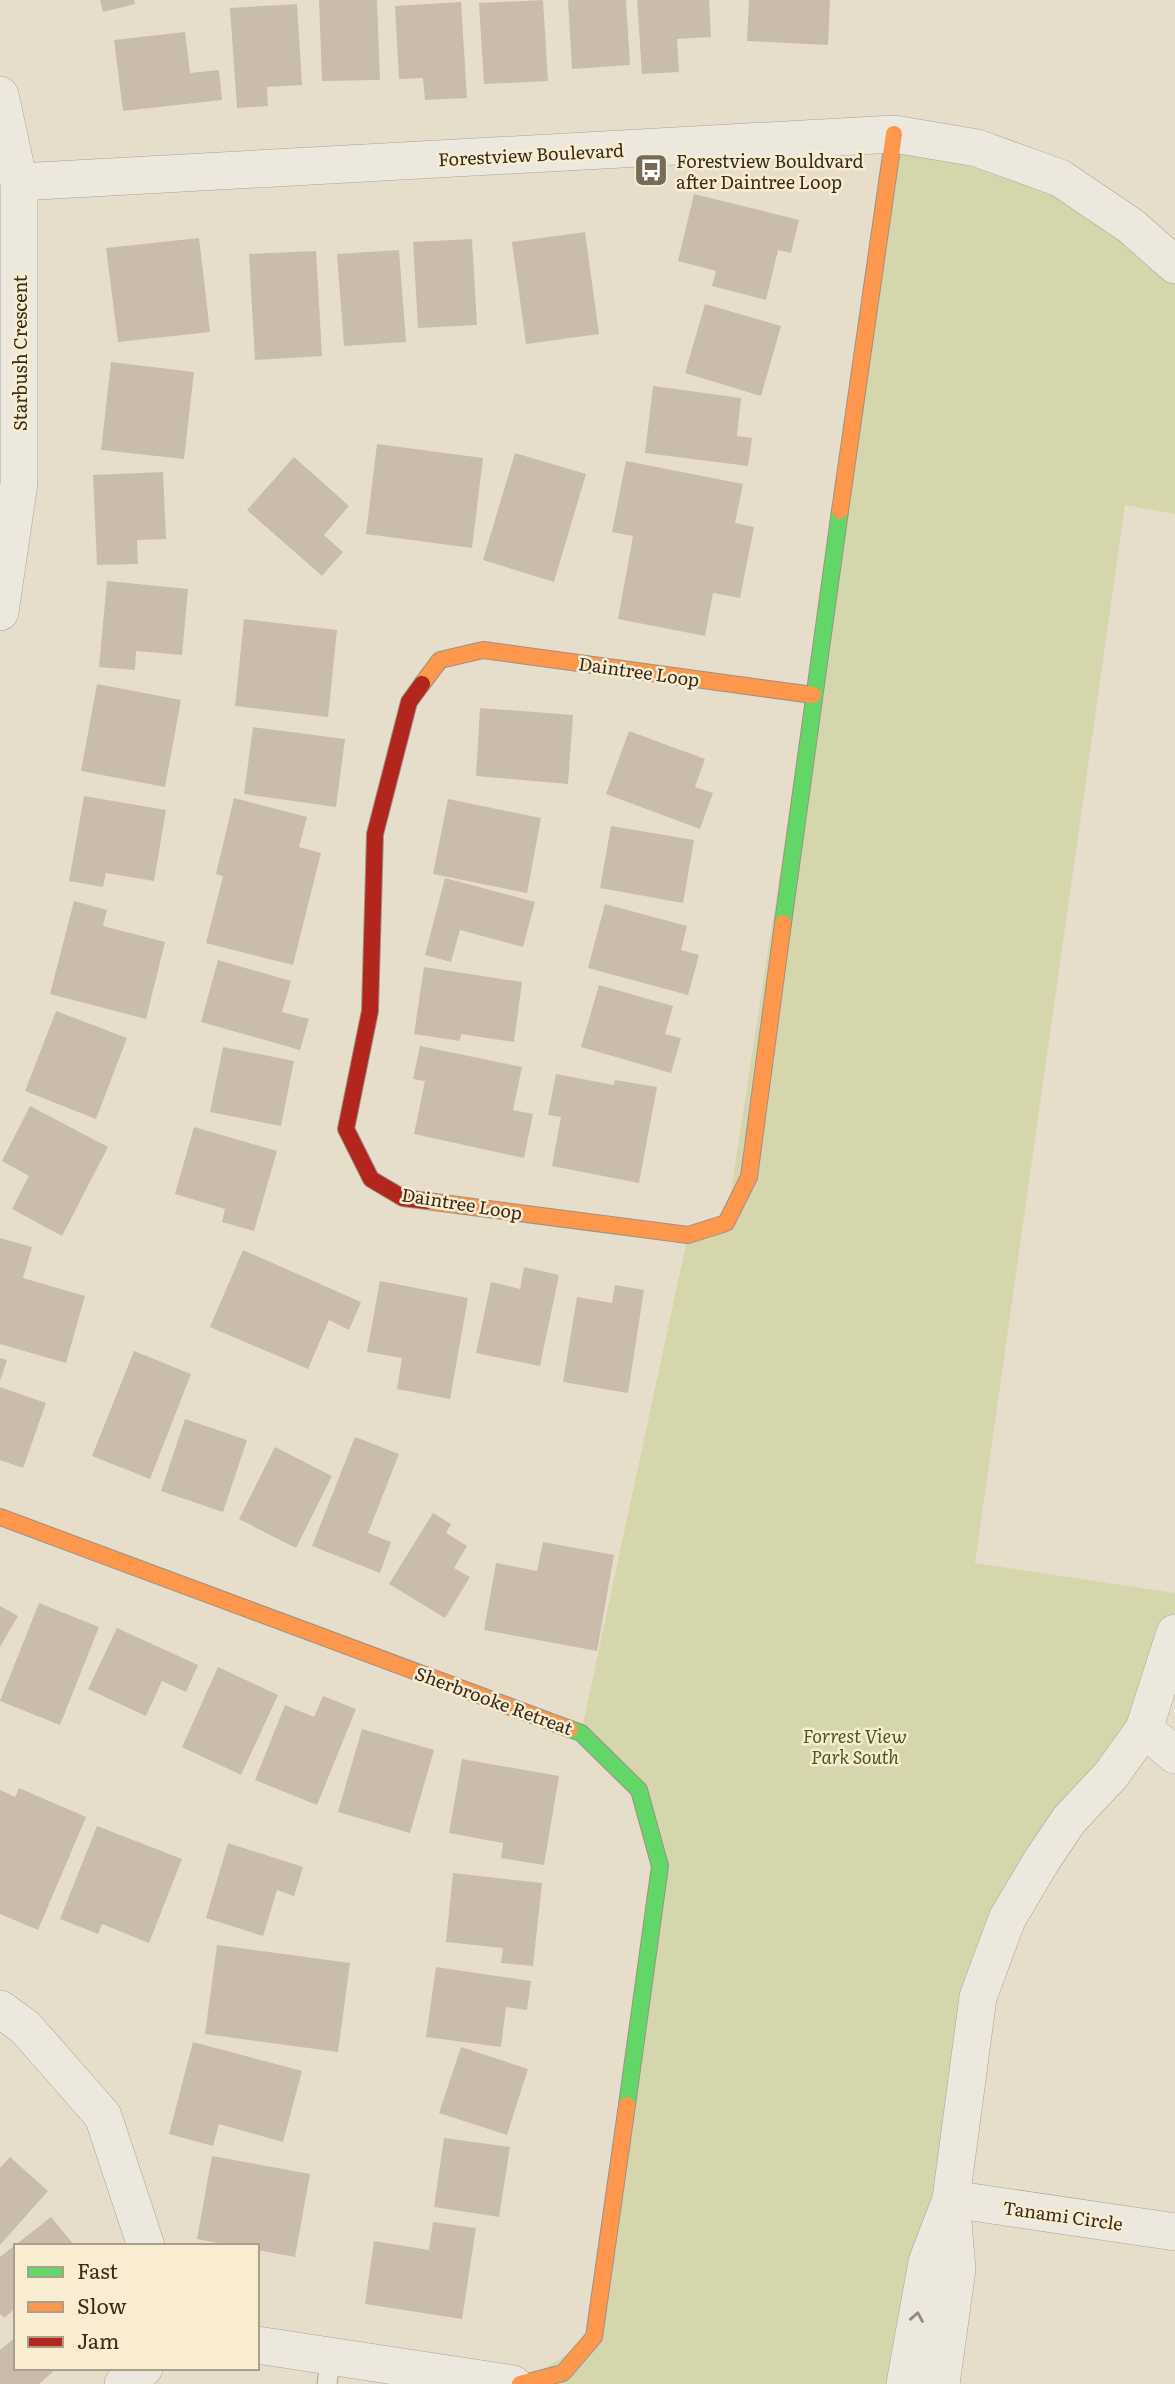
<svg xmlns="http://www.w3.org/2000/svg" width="1175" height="2384" viewBox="0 0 1175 2384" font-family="Literata,serif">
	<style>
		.green { fill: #d6d6ac }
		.building { fill: #cabcac }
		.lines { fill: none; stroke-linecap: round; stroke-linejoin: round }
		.lane-casing { stroke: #aba395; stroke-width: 21 }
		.street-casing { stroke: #aba395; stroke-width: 38 }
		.fast-casing { stroke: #9b9285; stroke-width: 18 }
		.slow-casing { stroke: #9b9285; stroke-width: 18 }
		.jam-casing { stroke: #9b9285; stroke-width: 18 }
		.lane { stroke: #ede8de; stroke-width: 19 }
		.street { stroke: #ede8de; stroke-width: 37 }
		.fast { stroke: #63d668; stroke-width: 16 }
		.slow { stroke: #ff974d; stroke-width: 16 }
		.jam { stroke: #b3261e; stroke-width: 16 }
		.oneway { stroke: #948a7d }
		.labels { text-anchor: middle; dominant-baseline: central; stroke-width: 5; stroke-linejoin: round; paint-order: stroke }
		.street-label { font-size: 18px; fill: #3a2b1c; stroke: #f8ecd1 }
		.poi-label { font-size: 18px; fill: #3a2b1c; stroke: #f8ecd1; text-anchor: start }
		.park-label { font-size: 18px; font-style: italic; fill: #4b5921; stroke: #f8ecd1 }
	</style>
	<rect width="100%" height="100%" fill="#e6decb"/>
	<path class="green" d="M894,134L977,148L1175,265V514L1125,505L975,1563L1175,1593V1633L1144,1729L1007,1919L907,2384H520L594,2337L660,1866L639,1790L581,1733L688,1235L726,1223Z"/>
	<g class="building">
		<path d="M100,0H134L135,4L103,12Z"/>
		<path d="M319,0H377L380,80L322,81Z"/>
		<path d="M543,0L548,81L484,84L479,3Z"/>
		<path d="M568,0H626L630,65L572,69Z"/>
		<path d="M637,0H709L711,37L677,39L679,72L642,74Z"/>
		<path d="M749,0H830L828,45L747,41Z"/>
		<path d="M461,2L467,98L425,100L423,78L399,79L395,6Z"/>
		<path d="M297,4L302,85L267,87L268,106L237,108L230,8Z"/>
		<path d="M185,32L190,73L219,70L222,100L123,111L114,40Z"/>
		<path d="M694,194L799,220L791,253L778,250L766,300L712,286L716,271L678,261Z"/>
		<path d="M585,232L599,334L526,344L512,242Z"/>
		<path d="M199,238L210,332L118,342L106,248Z"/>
		<path d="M472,239L477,325L418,328L413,242Z"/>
		<path d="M399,250L406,342L344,346L337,254Z"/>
		<path d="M316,251L322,356L255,360L249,254Z"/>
		<path d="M705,304L781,326L761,396L685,373Z"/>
		<path d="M111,362L194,372L184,459L101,450Z"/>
		<path d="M653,386L741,398L737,436L752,438L748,466L645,453Z"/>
		<path d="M377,444L483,458L472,548L366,534Z"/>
		<path d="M515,453L586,474L554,582L483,560Z"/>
		<path d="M294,457L349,506L324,535L343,552L322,576L247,510Z"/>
		<path d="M626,461L743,484L735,523L754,527L740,598L713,593L705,636L618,619L633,536L612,532Z"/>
		<path d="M163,472L166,539L137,540L138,564L97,565L93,475Z"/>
		<path d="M107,581L188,589L182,655L136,651L135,670L99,667Z"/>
		<path d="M244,619L337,630L328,717L235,706Z"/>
		<path d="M97,684L181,700L165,787L81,771Z"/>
		<path d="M480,708L573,715L568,784L476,776Z"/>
		<path d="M253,727L345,739L336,807L244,794Z"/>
		<path d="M629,731L705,759L695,787L713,793L700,829L606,794Z"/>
		<path d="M84,796L166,810L154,881L106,873L103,887L69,881Z"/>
		<path d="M234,798L307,817L299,847L321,853L293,965L206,943L223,876L216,874Z"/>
		<path d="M448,799L541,818L527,893L433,874Z"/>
		<path d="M611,826L694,840L683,903L600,888Z"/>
		<path d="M445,878L535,902L523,947L460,930L451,962L425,955Z"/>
		<path d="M74,901L107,910L103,926L165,942L146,1019L50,994Z"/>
		<path d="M605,904L687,926L681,950L699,955L688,995L588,968Z"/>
		<path d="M218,960L291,981L282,1012L309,1019L300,1050L201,1022Z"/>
		<path d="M424,967L522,982L514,1042L461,1034L460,1041L414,1034Z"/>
		<path d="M599,985L673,1006L665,1034L681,1038L671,1073L581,1047Z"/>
		<path d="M56,1011L127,1038L96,1119L25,1091Z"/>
		<path d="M420,1046L522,1067L513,1110L533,1114L524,1158L414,1134L425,1081L413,1079Z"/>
		<path d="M223,1047L294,1061L281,1126L210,1112Z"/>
		<path d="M556,1074L614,1085L615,1080L657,1087L639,1183L552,1166L561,1117L548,1115Z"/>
		<path d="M30,1106L108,1147L62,1236L12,1209L29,1176L2,1161Z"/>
		<path d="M194,1127L277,1151L254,1231L222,1222L225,1209L175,1194Z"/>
		<path d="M0,1238L32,1247L23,1278L85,1296L66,1363L0,1344Z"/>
		<path d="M243,1250L361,1302L349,1330L329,1320L308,1369L210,1327Z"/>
		<path d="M524,1267L559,1275L540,1366L476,1353L491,1282L520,1289Z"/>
		<path d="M380,1281L468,1298L450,1399L397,1389L402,1358L367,1352Z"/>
		<path d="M615,1285L644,1290L628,1393L563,1382L577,1297L612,1303Z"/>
		<path d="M134,1351L191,1374L150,1479L92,1456Z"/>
		<path d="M0,1358L7,1360L0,1381Z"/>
		<path d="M0,1387L46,1403L23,1468L0,1460Z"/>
		<path d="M185,1419L247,1440L223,1512L161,1491Z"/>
		<path d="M355,1437L399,1454L368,1533L391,1542L380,1573L312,1546Z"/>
		<path d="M275,1447L332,1476L296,1548L239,1519Z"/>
		<path d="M433,1513L451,1524L446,1533L467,1546L454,1568L470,1577L445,1618L389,1584Z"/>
		<path d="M543,1542L614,1555L597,1651L484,1630L496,1563L537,1571Z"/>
		<path d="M39,1603L99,1627L60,1725L0,1701Z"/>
		<path d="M0,1606L18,1616L0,1647Z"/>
		<path d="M117,1628L198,1665L186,1692L162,1681L146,1716L88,1689Z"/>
		<path d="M218,1667L278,1695L241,1775L182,1747Z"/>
		<path d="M323,1696L356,1709L317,1805L255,1780L285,1705L314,1717Z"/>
		<path d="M362,1729L434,1750L410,1833L338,1812Z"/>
		<path d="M462,1759L559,1776L544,1865L501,1858L503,1843L449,1833Z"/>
		<path d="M19,1788L86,1817L38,1930L0,1914V1790L15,1797Z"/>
		<path d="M97,1826L182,1859L149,1943L102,1924L98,1934L60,1919Z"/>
		<path d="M228,1843L303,1867L294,1896L277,1890L263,1936L206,1918Z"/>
		<path d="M453,1873L542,1883L533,1966L501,1963L503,1948L446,1942Z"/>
		<path d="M217,1945L350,1963L338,2052L205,2034Z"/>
		<path d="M436,1967L531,1981L527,2010L506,2007L501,2047L426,2037Z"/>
		<path d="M193,2042L302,2071L283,2142L219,2124L213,2146L169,2134Z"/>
		<path d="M461,2047L528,2069L507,2135L439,2113Z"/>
		<path d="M444,2138L510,2147L499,2217L434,2207Z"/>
		<path d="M212,2156L310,2174L295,2257L257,2250V2246H234L197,2239Z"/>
		<path d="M10,2157L48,2191L0,2245V2168Z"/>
		<path d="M51,2217L75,2246H16V2308L4,2318L0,2314V2257Z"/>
		<path d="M433,2222L476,2228L462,2319L365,2304L374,2241L429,2250Z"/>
		<path d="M16,2337V2368H57L39,2384H0V2350Z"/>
	</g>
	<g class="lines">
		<g class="lane-casing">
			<path id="lane" d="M327,2384L331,2356"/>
		</g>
		<g class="street-casing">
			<g id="street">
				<path d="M0,95L19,182V483L0,612"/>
				<path d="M19,182L894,134L977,148L1060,178L1131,226L1175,265"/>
				<path d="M1144,1729L1175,1755"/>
				<path d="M0,2009L25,2027L103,2116L146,2246"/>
				<path d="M951,2199L1175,2232"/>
				<path d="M257,2345L513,2384"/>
				<path d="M123,2384L144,2368"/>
				<path d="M905,2384L927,2262L948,2207"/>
				<path d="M941,2384L957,2269L951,2199L978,1997L1007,1919L1042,1860L1069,1820L1111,1775L1144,1729L1175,1633"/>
			</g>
		</g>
		<g class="fast-casing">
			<g id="fast">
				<path d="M783,923L840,511"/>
				<path d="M570,1729L581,1733L639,1790L660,1866L627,2105"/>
			</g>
		</g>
		<g class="slow-casing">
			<g id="slow">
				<path d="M840,511L894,134"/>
				<path d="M422,684L440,660L483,650L813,695"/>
				<path d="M427,1201L688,1235L726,1223L749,1177L783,923"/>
				<path d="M0,1517L570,1729"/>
				<path d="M520,2384L563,2373L594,2337L627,2105"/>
			</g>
		</g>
		<g class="jam-casing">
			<path id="jam" d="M422,684L409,702L375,834L370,1011L346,1129L371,1179L403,1198L427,1201"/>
		</g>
		<use href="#lane" class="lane"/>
		<use href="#street" class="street"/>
		<use href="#fast" class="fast"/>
		<use href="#slow" class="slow"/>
		<use href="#jam" class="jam"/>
	</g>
	<defs><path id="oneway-chevron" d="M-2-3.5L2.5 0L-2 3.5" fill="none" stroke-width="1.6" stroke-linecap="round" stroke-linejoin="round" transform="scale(1.75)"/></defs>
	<use class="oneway" href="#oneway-chevron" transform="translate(917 2317) rotate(-80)"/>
	<defs>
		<g id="bus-square" transform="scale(1.75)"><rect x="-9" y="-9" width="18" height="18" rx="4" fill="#766a59" stroke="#f8ecd1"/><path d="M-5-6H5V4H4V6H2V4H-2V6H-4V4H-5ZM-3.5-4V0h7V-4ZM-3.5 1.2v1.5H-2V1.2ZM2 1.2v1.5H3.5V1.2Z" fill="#fff"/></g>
	</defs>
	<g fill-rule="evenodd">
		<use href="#bus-square" x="651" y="170"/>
	</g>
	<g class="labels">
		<g class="street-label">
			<text transform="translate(531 154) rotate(-3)">Forestview Boulevard</text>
			<text transform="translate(19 353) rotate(-90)">Starbush Crescent</text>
			<text transform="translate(639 671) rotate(8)">Daintree Loop</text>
			<text transform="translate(462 1203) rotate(9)">Daintree Loop</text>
			<text transform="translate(494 1700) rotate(20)">Sherbrooke Retreat</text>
			<text transform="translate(1063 2215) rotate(8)">Tanami Circle</text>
		</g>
		<g class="poi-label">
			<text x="676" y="160">Forestview Bouldvard<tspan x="676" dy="21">after Daintree Loop</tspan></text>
		</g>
		<g class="park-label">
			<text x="855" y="1735">Forrest View<tspan x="855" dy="21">Park South</tspan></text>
		</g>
	</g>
	<rect x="14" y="2244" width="245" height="126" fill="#f8ecd1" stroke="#ac9f89" stroke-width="2"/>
	<rect x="28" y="2267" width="35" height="10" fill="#63d668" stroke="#ac9f89" stroke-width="2"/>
	<text x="77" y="2279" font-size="21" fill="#3a2b1c">Fast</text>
	<rect x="28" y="2302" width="35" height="10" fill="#ff974d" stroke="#ac9f89" stroke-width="2"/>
	<text x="77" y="2314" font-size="21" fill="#3a2b1c">Slow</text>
	<rect x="28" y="2337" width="35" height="10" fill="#b3261e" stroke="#ac9f89" stroke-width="2"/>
	<text x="77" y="2349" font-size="21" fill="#3a2b1c">Jam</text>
</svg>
